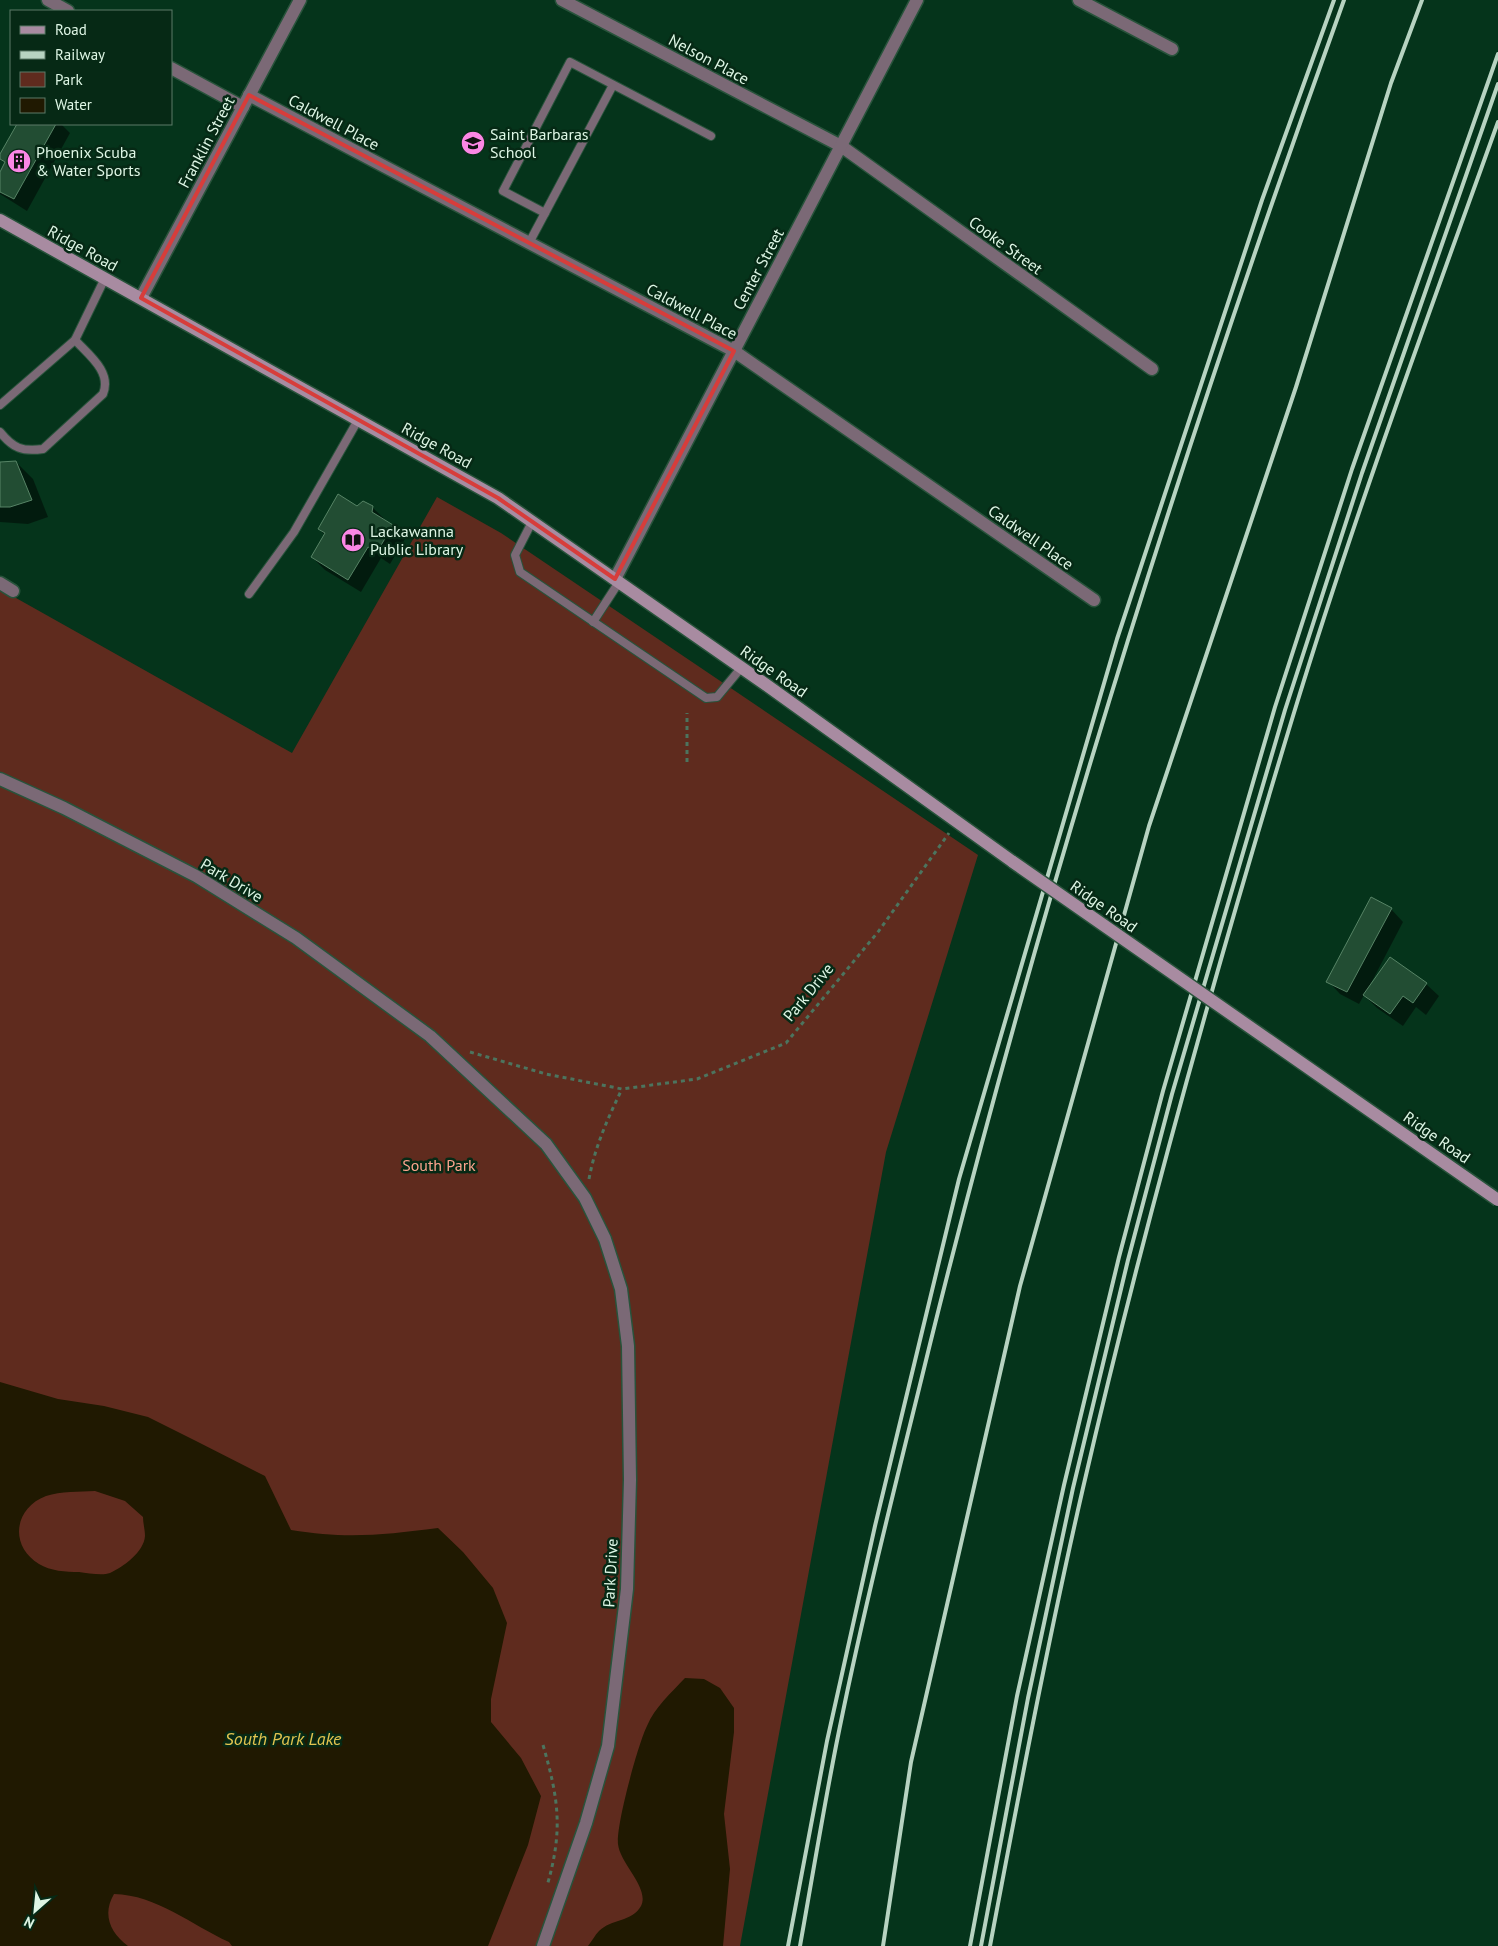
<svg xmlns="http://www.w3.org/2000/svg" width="1498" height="1946" viewBox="0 0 1498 1946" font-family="'PT Sans',sans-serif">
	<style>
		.green { fill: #5f2b1e }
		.water { fill: #201901; fill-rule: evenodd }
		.shadow { fill: #0007 }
		.building { fill: #224d33; stroke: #578466 }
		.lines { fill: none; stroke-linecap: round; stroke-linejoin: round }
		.lane-casing { stroke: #28533b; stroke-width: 10 }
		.street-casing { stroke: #28533b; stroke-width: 15 }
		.secondary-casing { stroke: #28533b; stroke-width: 15 }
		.path { stroke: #4c745e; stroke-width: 3; stroke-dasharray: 4 4; stroke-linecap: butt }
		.lane { stroke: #7b6976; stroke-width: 8 }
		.street { stroke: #7b6976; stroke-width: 12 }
		.secondary { stroke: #a88ba1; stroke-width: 12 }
		.rail { stroke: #b7d3c1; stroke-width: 4 }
		.secondary-bridge-casing { stroke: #28533b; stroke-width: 15; stroke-linecap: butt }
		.secondary-bridge { stroke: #a88ba1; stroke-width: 12 }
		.marked { fill: none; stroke: #d73d3b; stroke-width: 4; stroke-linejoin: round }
		.labels { text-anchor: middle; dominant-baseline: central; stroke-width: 5; stroke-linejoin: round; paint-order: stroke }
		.street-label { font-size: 16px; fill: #def6e5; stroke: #062915 }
		.poi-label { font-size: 16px; fill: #def6e5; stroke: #062915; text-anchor: start }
		.park-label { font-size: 16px; fill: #fca48e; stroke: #062915 }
		.water-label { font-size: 18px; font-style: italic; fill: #e2c450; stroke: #062915 }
	</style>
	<rect width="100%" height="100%" fill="#05341b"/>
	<path class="green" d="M437,497L501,533L978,855L886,1152L740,1946H0V589L292,753Z"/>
	<g class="water">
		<path d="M0,1382L58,1399L104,1406L148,1417L196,1441L265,1476L291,1530C345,1539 384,1535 438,1528L463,1552L493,1588L507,1623L491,1699V1722L521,1758L541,1796L528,1845L488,1946H232L229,1942C191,1925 157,1895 114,1894C102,1914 110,1933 128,1946H0ZM95,1491L125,1501L143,1517C143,1523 145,1530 145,1536C144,1552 123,1567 110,1573C102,1576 88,1573 79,1572C66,1572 50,1571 39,1564C9,1546 14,1508 46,1496C61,1491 79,1492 95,1491Z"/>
		<path d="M685,1678L704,1679L720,1688L734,1708V1732L724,1814L730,1869L723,1946H588C592,1941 595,1935 599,1931C611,1919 632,1922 641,1906C650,1888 620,1864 618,1844C616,1825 638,1744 647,1726C655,1707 671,1693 685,1678Z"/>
	</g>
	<g class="shadow">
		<path d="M18,124H61L70,133L27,211L0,194V175L6,164L0,157Z"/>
		<path d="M16,462L33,479L48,517L28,524L0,522V463Z"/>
		<path d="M357,507H372L405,539L390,564L381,558L361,592L325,570L312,557L325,535L319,529Z"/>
		<path d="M1391,909L1403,922L1369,987H1370L1390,959L1426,984L1439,996L1426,1015L1416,1007L1403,1026L1377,1008L1364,995L1359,1004L1340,994L1328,981Z"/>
	</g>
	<g class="building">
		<path d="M17,124H56L14,199L0,192V172L5,162L0,159V154Z"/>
		<path d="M16,461L32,500L10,507H0V462Z"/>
		<path d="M338,494L357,506L363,501L373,506L372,512L393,525L377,552L368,547L348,580L311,557L325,533L318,529Z"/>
		<path d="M1371,897L1392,908L1347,992L1326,982Z"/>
		<path d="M1390,957L1427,983L1413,1003L1403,996L1390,1014L1363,995Z"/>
	</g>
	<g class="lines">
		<g class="lane-casing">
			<g id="lane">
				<path d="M613,85L545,213L503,191L570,62L711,136"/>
				<path d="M529,243L545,213"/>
				<path d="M0,405L75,340L105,278"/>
				<path d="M0,432C13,448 22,452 43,449L103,394C112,372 89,355 75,340"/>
				<path d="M532,522L515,555L520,572L706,698L717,697L741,668"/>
				<path d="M249,594L294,532L358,420"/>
				<path d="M593,622L619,582"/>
			</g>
		</g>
		<g class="street-casing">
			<g id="street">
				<path d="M48,0L68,11"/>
				<path d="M562,0L841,146L1152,369"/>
				<path d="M1079,0L1172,49"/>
				<path d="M171,68L243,107"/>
				<path d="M249,95L734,351L1094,600"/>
				<path d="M141,298L300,0"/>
				<path d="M615,579L917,0"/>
				<path d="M0,583L13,591"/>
				<path d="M0,779L64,808L196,876L296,938L430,1036L546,1144L585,1198L605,1239L621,1289L628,1346L630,1480L627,1589L608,1746L586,1823L543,1946"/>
			</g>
		</g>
		<g class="secondary-casing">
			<path id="secondary" d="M0,220L498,498L765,684L1013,862"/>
		</g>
		<g class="path">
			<path d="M687,762V713"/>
			<path d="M470,1052L546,1074L622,1089L697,1079L786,1043L878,932L949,833"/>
			<path d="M589,1179C595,1146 608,1118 622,1089"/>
			<path d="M543,1745C559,1800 563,1831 547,1886"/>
		</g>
		<use href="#lane" class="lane"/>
		<use href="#street" class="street"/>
		<use href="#secondary" class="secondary"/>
		<g class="rail">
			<path d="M788,1946L827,1741L875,1526L959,1179L1117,639L1262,200L1334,0"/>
			<path d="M800,1946C812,1879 823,1812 836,1746C863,1610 898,1475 931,1340C1044,886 1185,440 1344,0"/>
			<path d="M883,1946L911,1762L1020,1286L1149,826L1296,387L1391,83L1422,0"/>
			<path d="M970,1946L1017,1696L1064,1485L1119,1257L1163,1091L1275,707L1352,469L1498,54"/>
			<path d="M981,1946L1028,1698L1073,1488L1128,1260L1172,1094L1285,710L1362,473L1498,84"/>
			<path d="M990,1946C1019,1793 1048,1640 1083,1488C1143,1228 1215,972 1293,716C1354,516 1427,319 1498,122"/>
		</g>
		<g class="secondary-bridge-casing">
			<path id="secondary-bridge" d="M1013,862L1498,1200"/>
		</g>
		<use href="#secondary-bridge" class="secondary-bridge"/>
	</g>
	<path class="marked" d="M249,95L734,351L615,579L498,498L141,298Z"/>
	<defs>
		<g id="school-disc" transform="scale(1.25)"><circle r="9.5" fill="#fb87e5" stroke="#062915"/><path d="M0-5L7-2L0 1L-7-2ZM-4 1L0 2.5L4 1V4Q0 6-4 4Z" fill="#111"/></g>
		<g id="building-disc" transform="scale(1.25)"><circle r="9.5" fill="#fb87e5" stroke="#062915"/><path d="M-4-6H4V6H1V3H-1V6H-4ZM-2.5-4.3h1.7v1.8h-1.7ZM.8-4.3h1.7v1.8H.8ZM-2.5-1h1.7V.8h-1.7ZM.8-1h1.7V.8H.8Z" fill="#111"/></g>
		<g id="library-disc" transform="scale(1.25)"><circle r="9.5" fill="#fb87e5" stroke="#062915"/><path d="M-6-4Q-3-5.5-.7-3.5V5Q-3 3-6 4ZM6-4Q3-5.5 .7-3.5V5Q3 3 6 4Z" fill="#111"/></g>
	</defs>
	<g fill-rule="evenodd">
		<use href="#school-disc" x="473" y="143"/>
		<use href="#building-disc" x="19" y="161"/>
		<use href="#library-disc" x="353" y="540"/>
	</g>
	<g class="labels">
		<g class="street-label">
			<text transform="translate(709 59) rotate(28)">Nelson Place</text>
			<text transform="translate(334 122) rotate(28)">Caldwell Place</text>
			<text transform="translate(206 142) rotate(-62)">Franklin Street</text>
			<text transform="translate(1006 245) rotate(36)">Cooke Street</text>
			<text transform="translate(83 248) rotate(29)">Ridge Road</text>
			<text transform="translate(758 269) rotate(-62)">Center Street</text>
			<text transform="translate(692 311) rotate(28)">Caldwell Place</text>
			<text transform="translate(437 445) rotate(29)">Ridge Road</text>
			<text transform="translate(1031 537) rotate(35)">Caldwell Place</text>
			<text transform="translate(774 671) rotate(35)">Ridge Road</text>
			<text transform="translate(232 880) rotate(31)">Park Drive</text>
			<text transform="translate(1104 906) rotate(35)">Ridge Road</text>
			<text transform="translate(808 992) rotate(-51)">Park Drive</text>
			<text transform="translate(1437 1137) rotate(35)">Ridge Road</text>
			<text transform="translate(610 1573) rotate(-87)">Park Drive</text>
		</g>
		<g class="poi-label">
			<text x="490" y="134">Saint Barbaras<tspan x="490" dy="18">School</tspan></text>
			<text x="36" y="152">Phoenix Scuba<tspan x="36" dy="18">&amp; Water Sports</tspan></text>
			<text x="370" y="531">Lackawanna<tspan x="370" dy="18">Public Library</tspan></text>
		</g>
		<g class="park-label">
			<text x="439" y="1165">South Park</text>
		</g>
		<g class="water-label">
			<text x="283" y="1738">South Park Lake</text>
		</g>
	</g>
	<rect x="10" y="10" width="162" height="115" fill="#062915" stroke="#5c7b68"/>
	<rect x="20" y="26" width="25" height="8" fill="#a88ba1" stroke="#5c7b68"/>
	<text x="55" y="35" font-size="15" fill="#def6e5">Road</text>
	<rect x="20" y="51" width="25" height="8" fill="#b7d3c1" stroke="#5c7b68"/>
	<text x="55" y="60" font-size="15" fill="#def6e5">Railway</text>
	<rect x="20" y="72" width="25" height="15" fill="#5f2b1e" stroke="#5c7b68"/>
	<text x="55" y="85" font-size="15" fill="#def6e5">Park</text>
	<rect x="20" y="98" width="25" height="15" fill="#201901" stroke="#5c7b68"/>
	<text x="55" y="110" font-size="15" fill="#def6e5">Water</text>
	<g transform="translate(35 1911) rotate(207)" stroke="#062915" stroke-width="4" paint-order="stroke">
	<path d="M0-4L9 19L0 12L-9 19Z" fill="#def6e5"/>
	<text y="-8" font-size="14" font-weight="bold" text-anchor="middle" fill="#def6e5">N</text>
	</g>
</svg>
